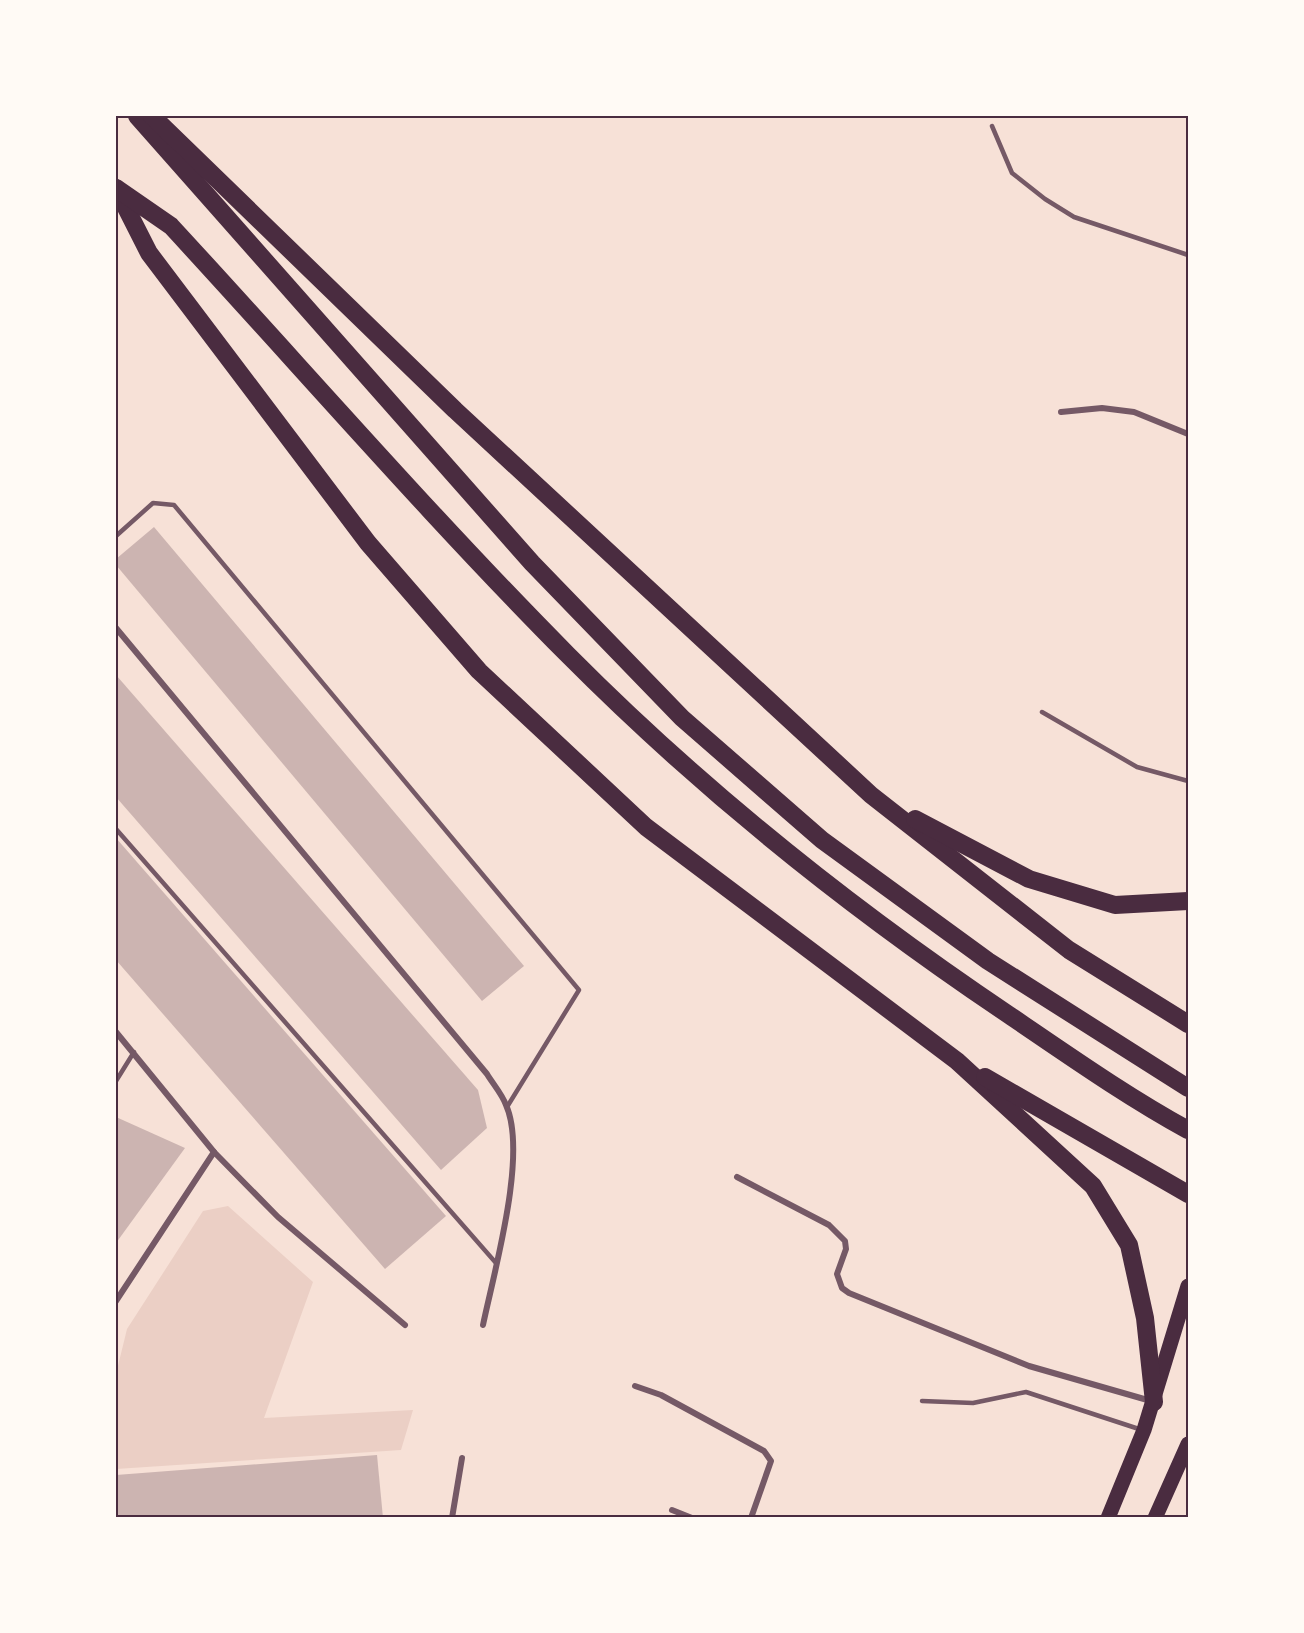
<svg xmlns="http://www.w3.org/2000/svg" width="1304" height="1633" viewBox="0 0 1304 1633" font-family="'Titillium Web',sans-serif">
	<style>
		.green { fill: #ebcfc5 }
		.building { fill: #ccb4b1 }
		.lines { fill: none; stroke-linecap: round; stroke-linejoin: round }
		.service { stroke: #755966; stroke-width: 4.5 }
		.minor { stroke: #755966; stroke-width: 6 }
		.primary { stroke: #4a2c40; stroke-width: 15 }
		.motorway { stroke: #4a2c40; stroke-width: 18 }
		.neatline { fill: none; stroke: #4a2c40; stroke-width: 2 }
	</style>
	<rect width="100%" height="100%" fill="#f7e1d7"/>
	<path class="green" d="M228,1206L313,1282L264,1418L413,1410L401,1450L116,1469V1374L127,1329L203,1211Z"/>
	<g class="building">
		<path d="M154,527L524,966L482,1001L116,565V559Z"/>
		<path d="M116,675L478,1090L487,1128L441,1170L116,797Z"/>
		<path d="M116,838L446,1216L385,1269L116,960Z"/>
		<path d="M116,1117L185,1148L116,1243Z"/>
		<path d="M377,1455L383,1518H116V1475Z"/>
	</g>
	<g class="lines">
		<g class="service">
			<path d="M992,126L1012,173L1045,199L1074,217L1188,255"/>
			<path d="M116,536L153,503L174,505L579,990L507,1107"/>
			<path d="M1042,712L1137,767L1188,781"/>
			<path d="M116,829L496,1263"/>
			<path d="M116,1081L134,1052"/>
			<path d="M922,1401L973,1403L1026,1392L1142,1430"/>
		</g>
		<g class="minor">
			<path d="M1061,412L1102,408L1134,412L1188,434"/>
			<path d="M116,628L487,1074C493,1084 502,1094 506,1105C528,1154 494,1272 483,1325"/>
			<path d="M116,1032L214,1152L278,1217L405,1325"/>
			<path d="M737,1177L829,1225L845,1241L846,1249L837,1274L842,1288L849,1293L1029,1366L1151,1401"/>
			<path d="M116,1301L214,1152"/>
			<path d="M635,1386L661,1395L764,1451L771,1461L751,1518"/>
			<path d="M672,1510L692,1518"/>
			<path d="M452,1518L462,1458"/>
		</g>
		<g class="primary">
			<path d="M1108,1518L1144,1430L1188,1286"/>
			<path d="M1155,1518L1188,1444"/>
		</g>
		<g class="motorway">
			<path d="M137,116L532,563L682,718L822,840L988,961L1188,1088"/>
			<path d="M152,116L455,410L871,795L1069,950L1188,1024"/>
			<path d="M116,188L149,253L368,543L479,671L646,827L957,1061L1093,1186L1129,1245L1145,1318L1154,1402"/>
			<path d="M116,188L171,226C303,369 431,517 568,655C702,790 851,909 1009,1015C1068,1055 1126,1096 1188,1130"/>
			<path d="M915,819L1029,879L1115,905L1188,901"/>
			<path d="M985,1077L1188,1194"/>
		</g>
	</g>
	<rect width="1304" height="1633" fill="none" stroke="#fffaf5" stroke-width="234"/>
	<rect x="117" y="117" width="1070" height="1399" class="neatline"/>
</svg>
